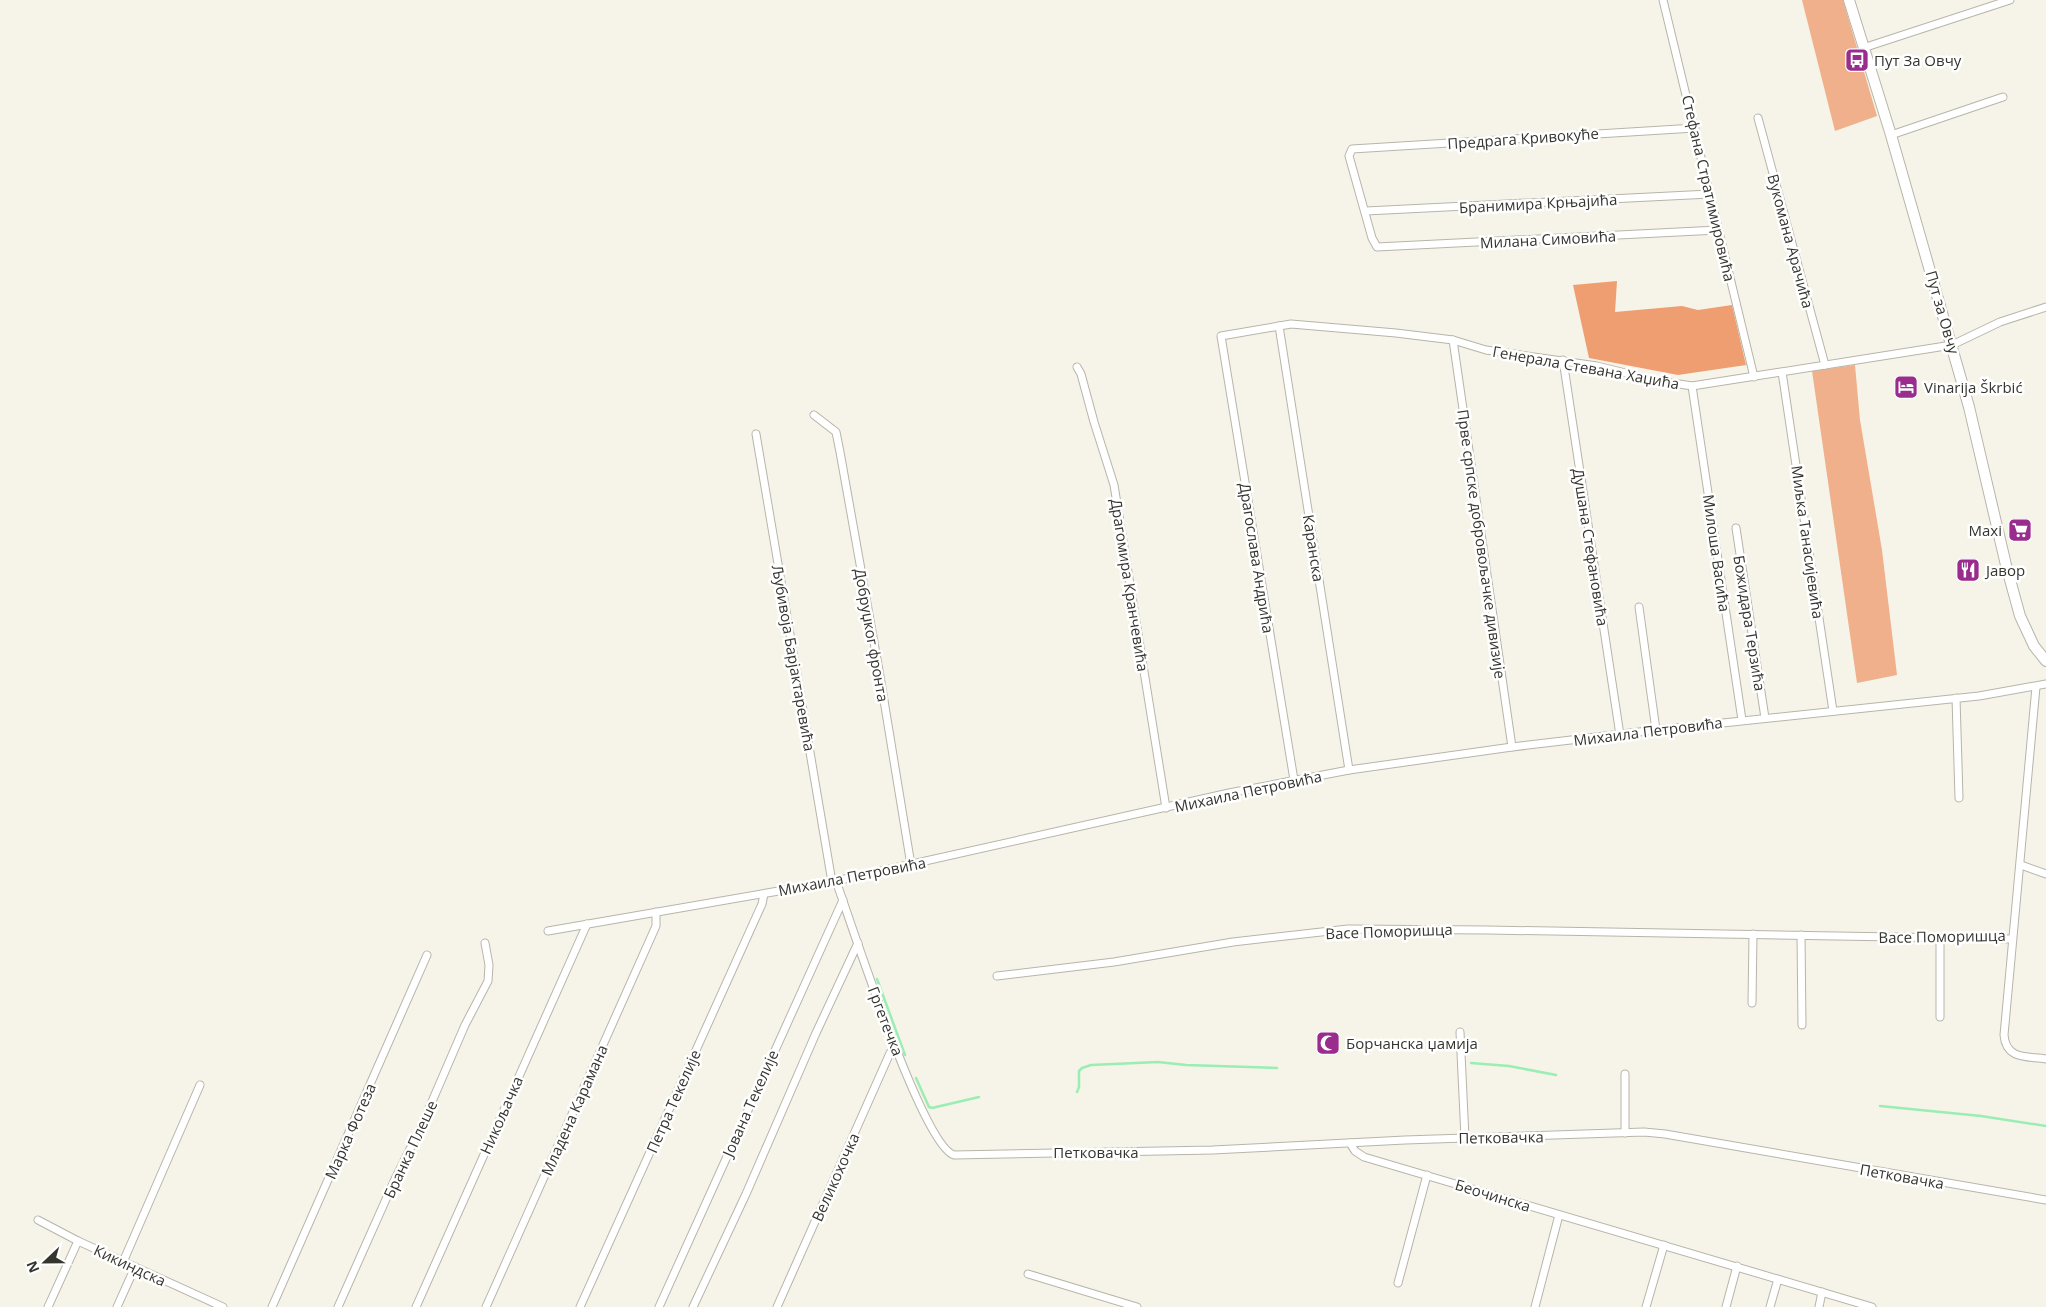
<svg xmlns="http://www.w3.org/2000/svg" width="2046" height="1307" viewBox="0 0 2046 1307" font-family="'Open Sans',sans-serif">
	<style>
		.green { fill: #f0b08c }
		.forest { fill: #ee9e70 }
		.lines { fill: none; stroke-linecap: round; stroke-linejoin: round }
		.stream { stroke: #9aedb3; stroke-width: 2.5 }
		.street-casing { stroke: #b7b5aa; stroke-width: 9 }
		.secondary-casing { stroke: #b7b5aa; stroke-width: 12 }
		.street { stroke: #fff; stroke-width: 7 }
		.secondary { stroke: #fff; stroke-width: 10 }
		.labels { text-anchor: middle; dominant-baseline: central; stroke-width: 5; stroke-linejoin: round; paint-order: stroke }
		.poi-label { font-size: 15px; fill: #353530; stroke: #fff; text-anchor: start }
		.street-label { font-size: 15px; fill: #353530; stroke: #fff }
	</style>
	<rect width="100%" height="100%" fill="#f6f4e8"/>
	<g class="green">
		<path d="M1802,0H1843L1877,116L1835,131Z"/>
		<path d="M1855,365L1860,420L1882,550L1897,675L1857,683L1812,371Z"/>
	</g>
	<path class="forest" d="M1617,281L1615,312L1682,306L1698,310L1732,305L1746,365L1678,375L1589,358L1573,285Z"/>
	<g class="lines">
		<g class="stream">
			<path d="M877,979L905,1055"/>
			<path d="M1471,1063L1509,1066L1556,1075"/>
			<path d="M916,1078L929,1107L932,1108L979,1097"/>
			<path d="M1077,1092L1079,1087V1071L1082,1068L1091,1065L1158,1062L1186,1065L1277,1068"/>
			<path d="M1880,1106L1981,1116L2046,1126"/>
		</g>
		<g class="street-casing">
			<g id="street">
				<path d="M1663,0L1754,377"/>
				<path d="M1863,48L2010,0"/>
				<path d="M1758,118L1825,365"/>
				<path d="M1695,128L1352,149L1349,156L1372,238L1377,247L1718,230"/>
				<path d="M1891,135L2003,97"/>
				<path d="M1366,211L1710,194"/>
				<path d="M1279,326L1349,770"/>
				<path d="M1453,340L1512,747"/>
				<path d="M1563,360L1620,735"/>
				<path d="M1077,367L1081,374L1094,422L1114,485L1166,808"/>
				<path d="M1782,372L1833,711"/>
				<path d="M1692,386L1742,720"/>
				<path d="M814,415L836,432L840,452L880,676L911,865"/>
				<path d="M756,434L832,882"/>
				<path d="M1736,528L1765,718"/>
				<path d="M1639,607L1656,730"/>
				<path d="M2036,687L2004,1035C2006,1060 2027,1056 2046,1059"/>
				<path d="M1956,698L1959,798"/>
				<path d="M1294,780L1221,336L1291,324L1396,333L1453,340L1486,350L1597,366L1654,380L1692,386L1952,345L2000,322L2046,307"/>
				<path d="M2021,865L2046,874"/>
				<path d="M836,881C851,922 922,1145 954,1155L1213,1150L1405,1140L1644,1132L1665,1134L2046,1200"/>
				<path d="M548,931L836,881L1229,793L1349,770L1512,747L1656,730L1979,696L2046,684"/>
				<path d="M1801,935L1802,1025"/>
				<path d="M997,976L1114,962L1233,942L1348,929L1488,930L2012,939"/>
				<path d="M1752,1003L1753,934"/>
				<path d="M1940,1017V938"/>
				<path d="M1460,1032L1465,1138"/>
				<path d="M1625,1133V1074"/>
				<path d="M1350,1143L1355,1151L1364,1157L1872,1307"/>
				<path d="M38,1220L78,1241L223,1307"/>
				<path d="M123,1262L200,1085"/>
				<path d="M1028,1274L1137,1307"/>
				<path d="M1398,1283L1427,1175"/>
				<path d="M48,1307L78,1241"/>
				<path d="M117,1307L135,1267"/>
				<path d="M272,1307L427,955"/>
				<path d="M338,1307L395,1179L421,1127L465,1025L488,981L489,965L485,943"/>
				<path d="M416,1307L587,924"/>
				<path d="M486,1307L656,926V912"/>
				<path d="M580,1307L762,904L764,894"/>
				<path d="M659,1307L843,900"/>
				<path d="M693,1307L746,1194L816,1033L858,943"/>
				<path d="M777,1307L890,1053L895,1048"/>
				<path d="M1535,1307L1559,1215"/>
				<path d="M1646,1307L1664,1245"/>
				<path d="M1726,1307L1737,1266"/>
				<path d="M1770,1307L1778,1279"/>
				<path d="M1819,1307L1822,1292"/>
			</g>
		</g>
		<g class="secondary-casing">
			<path id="secondary" d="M1849,0L1891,135L1969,407L2006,565L2020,616L2034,646L2046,661"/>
		</g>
		<use href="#street" class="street"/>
		<use href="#secondary" class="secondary"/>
	</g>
	<defs>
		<g id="bus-square" transform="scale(1.25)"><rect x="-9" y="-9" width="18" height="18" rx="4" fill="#992c8c" stroke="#fff"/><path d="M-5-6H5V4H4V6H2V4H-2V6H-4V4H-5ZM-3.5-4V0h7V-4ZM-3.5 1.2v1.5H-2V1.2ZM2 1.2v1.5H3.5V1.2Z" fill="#fff"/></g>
		<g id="hotel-square" transform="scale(1.25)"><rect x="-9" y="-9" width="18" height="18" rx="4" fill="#992c8c" stroke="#fff"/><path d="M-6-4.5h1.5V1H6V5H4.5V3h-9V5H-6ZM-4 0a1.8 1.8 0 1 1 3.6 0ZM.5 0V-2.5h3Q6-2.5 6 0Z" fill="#fff"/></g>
		<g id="supermarket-square" transform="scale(1.25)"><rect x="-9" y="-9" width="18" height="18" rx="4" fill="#992c8c" stroke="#fff"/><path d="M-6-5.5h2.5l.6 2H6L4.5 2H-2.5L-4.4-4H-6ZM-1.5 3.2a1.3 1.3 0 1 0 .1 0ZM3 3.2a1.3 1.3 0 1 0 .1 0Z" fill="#fff"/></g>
		<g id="restaurant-square" transform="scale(1.25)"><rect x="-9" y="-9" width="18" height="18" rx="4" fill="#992c8c" stroke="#fff"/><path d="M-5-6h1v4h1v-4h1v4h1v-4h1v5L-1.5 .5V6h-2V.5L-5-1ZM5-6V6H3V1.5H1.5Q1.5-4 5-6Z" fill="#fff"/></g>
		<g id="mosque-square" transform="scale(1.25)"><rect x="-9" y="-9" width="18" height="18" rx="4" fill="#992c8c" stroke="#fff"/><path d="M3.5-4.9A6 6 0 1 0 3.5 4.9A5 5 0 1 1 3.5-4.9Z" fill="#fff"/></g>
	</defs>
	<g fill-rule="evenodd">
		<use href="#bus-square" x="1857" y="60"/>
		<use href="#hotel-square" x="1906" y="387"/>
		<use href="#supermarket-square" x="2020" y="530"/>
		<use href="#restaurant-square" x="1968" y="570"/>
		<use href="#mosque-square" x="1328" y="1043"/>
	</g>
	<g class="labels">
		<g class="poi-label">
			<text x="1874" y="60">Пут За Овчу</text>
			<text x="1924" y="387">Vinarija Škrbić</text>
			<text x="2002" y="530" text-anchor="end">Maxi</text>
			<text x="1986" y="570">Јавор</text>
			<text x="1346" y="1043">Борчанска џамија</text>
		</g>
		<g class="street-label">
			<text transform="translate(1523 138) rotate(-4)">Предрага Кривокуће</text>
			<text transform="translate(1709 188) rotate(77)">Стефана Стратимировића</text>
			<text transform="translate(1538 203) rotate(-3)">Бранимира Крњајића</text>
			<text transform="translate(1548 239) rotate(-3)">Милана Симовића</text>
			<text transform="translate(1791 241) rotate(75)">Вукомана Арачића</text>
			<text transform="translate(1943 312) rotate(74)">Пут за Овчу</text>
			<text transform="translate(1586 367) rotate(10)">Генерала Стевана Хаџића</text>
			<text transform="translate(1808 542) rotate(82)">Миљка Танасијевића</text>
			<text transform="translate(1482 544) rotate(82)">Прве српске добровољачке дивизије</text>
			<text transform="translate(1591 547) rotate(81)">Душана Стефановића</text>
			<text transform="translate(1314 548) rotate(81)">Каранска</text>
			<text transform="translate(1717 553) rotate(82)">Милоша Васића</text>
			<text transform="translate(1257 558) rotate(81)">Драгослава Андрића</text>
			<text transform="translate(1130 585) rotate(81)">Драгомира Кранчевића</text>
			<text transform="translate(1750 623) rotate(81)">Божидара Терзића</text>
			<text transform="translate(872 635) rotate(80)">Добруџког фронта</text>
			<text transform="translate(794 658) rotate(80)">Љубивоја Барјактаревића</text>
			<text transform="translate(1648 731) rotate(-7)">Михаила Петровића</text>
			<text transform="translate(1248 791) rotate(-12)">Михаила Петровића</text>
			<text transform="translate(852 876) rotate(-11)">Михаила Петровића</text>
			<text transform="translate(1389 931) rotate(-2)">Васе Поморишца</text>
			<text transform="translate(1942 936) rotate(-1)">Васе Поморишца</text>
			<text transform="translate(886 1021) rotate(69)">Гргетечка</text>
			<text transform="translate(673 1101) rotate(-66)">Петра Текелије</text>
			<text transform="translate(750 1103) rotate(-66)">Јована Текелије</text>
			<text transform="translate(574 1110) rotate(-66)">Младена Карамана</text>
			<text transform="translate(501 1115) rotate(-66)">Никољачка</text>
			<text transform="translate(350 1131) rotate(-66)">Марка Фотеза</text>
			<text transform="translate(1501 1137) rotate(-1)">Петковачка</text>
			<text transform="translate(410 1149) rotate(-65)">Бранка Плеше</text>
			<text x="1096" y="1152">Петковачка</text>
			<text transform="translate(1902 1176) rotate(10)">Петковачка</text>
			<text transform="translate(835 1177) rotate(-66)">Великохочка</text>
			<text transform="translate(1493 1195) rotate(17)">Беочинска</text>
			<text transform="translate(130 1265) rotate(25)">Кикиндска</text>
		</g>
	</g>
	<g transform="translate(45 1262) rotate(248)" stroke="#ffffff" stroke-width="4" paint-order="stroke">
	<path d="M0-4L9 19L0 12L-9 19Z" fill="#353530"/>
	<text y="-8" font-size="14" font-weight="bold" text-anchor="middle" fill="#353530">N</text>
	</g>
</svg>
